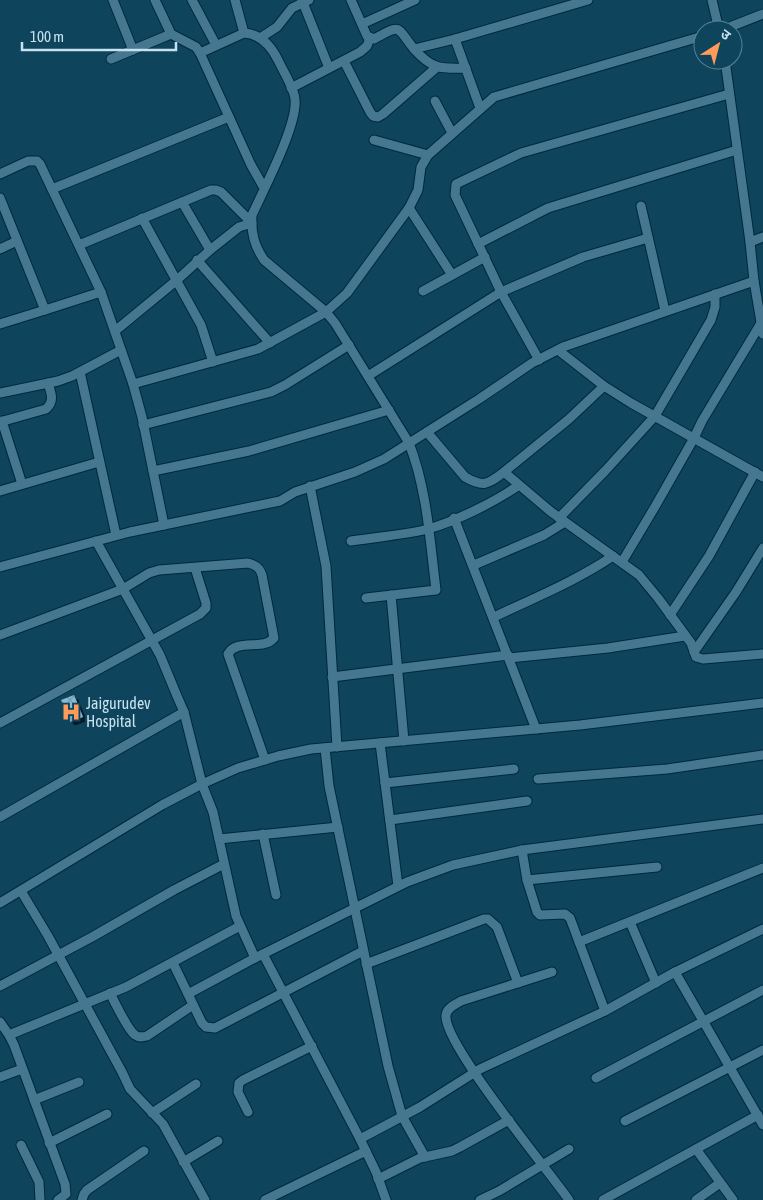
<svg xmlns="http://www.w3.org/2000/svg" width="763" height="1200" viewBox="0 0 763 1200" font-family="'Asap Condensed','Noto Sans Devanagari',sans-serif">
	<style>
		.building { fill: url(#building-cross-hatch); filter: url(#shadow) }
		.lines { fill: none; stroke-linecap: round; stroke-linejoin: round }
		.street-casing { stroke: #01293b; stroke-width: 11 }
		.street { stroke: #457790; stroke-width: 9 }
		.labels { text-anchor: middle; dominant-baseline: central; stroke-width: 5; stroke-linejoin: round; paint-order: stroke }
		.poi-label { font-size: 16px; fill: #c7e1ef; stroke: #0e445c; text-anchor: start }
	</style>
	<defs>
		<pattern id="building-cross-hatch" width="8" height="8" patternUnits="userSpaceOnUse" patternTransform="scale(1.25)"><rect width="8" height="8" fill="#87bad6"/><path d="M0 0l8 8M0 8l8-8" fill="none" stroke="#749cb2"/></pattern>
		<filter id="shadow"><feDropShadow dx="4" dy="4" stdDeviation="0" flood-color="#0009"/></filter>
	</defs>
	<rect width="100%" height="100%" fill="#0e445c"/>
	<path class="building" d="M74,695L83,717L70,722L61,700Z"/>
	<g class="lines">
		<g class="street-casing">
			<g id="street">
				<path d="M113,0L133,50"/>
				<path d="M155,0L171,34L196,47L200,53L251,165L264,188"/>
				<path d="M192,0L216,45"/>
				<path d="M235,0L244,33"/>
				<path d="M302,0L329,68"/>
				<path d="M351,0L367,36L374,39C403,23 396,27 414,49L455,39L588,0"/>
				<path d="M712,0L719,30"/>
				<path d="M362,24L415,0"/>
				<path d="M722,30L763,14"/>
				<path d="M260,38L277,27L292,8L309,0"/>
				<path d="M455,39L480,108"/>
				<path d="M414,49C432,69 440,69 466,68"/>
				<path d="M200,53L244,33C261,34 271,46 278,60C283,71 294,88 295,99C298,124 264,189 252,215C251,233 254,245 264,260L326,312L335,323L409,443C427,489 430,541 436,590L366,598"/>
				<path d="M111,59L171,34"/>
				<path d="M725,60L750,242L754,281L763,334"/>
				<path d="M344,61L370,112L373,116L378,117L383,114L437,67"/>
				<path d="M291,88L360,52L367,46L370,38"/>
				<path d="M435,101L452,133"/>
				<path d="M374,140L428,155"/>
				<path d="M0,174L28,161H37L40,164L101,292"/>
				<path d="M52,189L229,117"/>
				<path d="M0,198L45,310L101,292L133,384L142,417L164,525"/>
				<path d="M641,206L665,311"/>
				<path d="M409,208L452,275"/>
				<path d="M142,218L201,325L213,362"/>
				<path d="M750,242L763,237"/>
				<path d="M478,244L548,208L737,150"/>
				<path d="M79,245L211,190H216L221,192L252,223L239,227L210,250"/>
				<path d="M0,249L17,241"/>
				<path d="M197,260L270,343"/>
				<path d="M423,291L485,257"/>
				<path d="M0,324L45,310"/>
				<path d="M115,331L177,280L210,250L182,202"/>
				<path d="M558,350L604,386L631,403L763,477"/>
				<path d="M539,360L501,292L455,195L456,184L521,153L729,94"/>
				<path d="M80,372L116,535"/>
				<path d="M368,376L501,292L583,257L648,238"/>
				<path d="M133,384L258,349L326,312L347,293L409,208L418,190L421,167L428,155L494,97L703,36"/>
				<path d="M604,386L569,419L504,472L550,511L639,575L658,598L691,643L696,657L703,659L763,654"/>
				<path d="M0,393L58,381L72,376L121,350"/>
				<path d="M2,421L22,484"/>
				<path d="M0,422L46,409C55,401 51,393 48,383"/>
				<path d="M143,425L271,392L285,385L349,345"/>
				<path d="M427,432L465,477C484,488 488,484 504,472"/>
				<path d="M153,471L249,451L389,410"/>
				<path d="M310,486L326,566L337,747"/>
				<path d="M0,491L99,462"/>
				<path d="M454,518L536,729"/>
				<path d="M559,518L605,471L655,416L711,320L715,307V294"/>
				<path d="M96,541L160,655L177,696L184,712L202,784L213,812L236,916L255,958"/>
				<path d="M351,541C375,537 405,535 428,529C456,521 495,502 519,485"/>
				<path d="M622,562L656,505L694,438L702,421L761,323"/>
				<path d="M474,565L544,535L565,522"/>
				<path d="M0,567L130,532L280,501L295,492L355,472L384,459L479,399L532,363L563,347L754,281"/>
				<path d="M391,595L404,741"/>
				<path d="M670,615L709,556L755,472"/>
				<path d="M494,617C534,598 576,581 613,556"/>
				<path d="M0,635L123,589L149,573L159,570L248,563C256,565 260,568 262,575L274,638C263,651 237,638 228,654L265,760"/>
				<path d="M694,652L736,592L763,548"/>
				<path d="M509,658L608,648L685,636"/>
				<path d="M332,677L508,655"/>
				<path d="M0,723L200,614L206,608V603L195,568"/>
				<path d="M380,743L398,886"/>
				<path d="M325,748L329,786L388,1066L402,1116L425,1157"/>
				<path d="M538,779L667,769L763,755"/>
				<path d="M385,783L514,769"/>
				<path d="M0,817L184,712"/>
				<path d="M390,820L527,801"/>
				<path d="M263,834L276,895"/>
				<path d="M219,839L338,827"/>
				<path d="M522,850L527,880L537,912L540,915L565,914L570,918L605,1011"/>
				<path d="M527,880L657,867"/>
				<path d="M21,891L48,936L122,1072L130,1089L163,1124L205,1200"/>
				<path d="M0,903L162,805L202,784L238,768L278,756L311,749L580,725L763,703"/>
				<path d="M630,922L656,983"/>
				<path d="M579,942L763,868"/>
				<path d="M263,954L360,1139L376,1172L386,1200"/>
				<path d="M173,963L188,994L255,958L407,882L453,865L522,850L763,819"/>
				<path d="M366,964L484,919H488L497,927L518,983"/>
				<path d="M552,972L461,1001C455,1005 446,1008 446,1016C444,1044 548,1170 569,1200"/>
				<path d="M675,972L763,1125"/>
				<path d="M0,986L92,937L174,890L224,864"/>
				<path d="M110,993C115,1003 128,1030 135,1035C139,1038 143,1037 147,1036L193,1005"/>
				<path d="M188,994L202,1023L206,1027L215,1028L363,951"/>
				<path d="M0,1022L9,1035L14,1045L65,1184L66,1194L58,1200"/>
				<path d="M9,1035L126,987L240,926"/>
				<path d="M0,1077L22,1069"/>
				<path d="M596,1078L763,990"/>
				<path d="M34,1100L79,1082"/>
				<path d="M248,1112L238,1092L239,1083L243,1080L312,1046"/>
				<path d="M152,1113L196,1084"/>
				<path d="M625,1121L763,1050"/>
				<path d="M360,1139L420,1107L480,1069L605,1011L675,972L763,929"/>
				<path d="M49,1143L107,1114"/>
				<path d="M21,1145L39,1182L40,1200"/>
				<path d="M696,1149L733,1200"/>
				<path d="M183,1162L218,1141"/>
				<path d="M378,1179L420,1158L452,1151L460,1147L509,1120"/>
				<path d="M82,1200L84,1194L87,1190L144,1151"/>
				<path d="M265,1200L366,1151"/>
				<path d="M480,1200L499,1191L569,1149"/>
				<path d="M603,1200L758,1115"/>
				<path d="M696,1200L720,1183"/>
			</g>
		</g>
		<use href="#street" class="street"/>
	</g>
	<defs>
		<g id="hospital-bare" transform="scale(1.5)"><path d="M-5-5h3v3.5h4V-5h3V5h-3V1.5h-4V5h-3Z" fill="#ff9b5a" stroke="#0e445c" stroke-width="2.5" paint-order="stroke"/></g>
	</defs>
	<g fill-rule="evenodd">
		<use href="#hospital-bare" x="71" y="712"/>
	</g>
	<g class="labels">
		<g class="poi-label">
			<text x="86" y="703">Jaigurudev<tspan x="86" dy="18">Hospital</tspan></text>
		</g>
	</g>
	<g transform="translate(718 45) rotate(36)"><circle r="24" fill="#0e445c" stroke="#588397"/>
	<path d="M0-4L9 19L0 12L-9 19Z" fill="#ff9b5a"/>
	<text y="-8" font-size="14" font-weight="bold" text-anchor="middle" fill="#c7e1ef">उ</text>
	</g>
	<path d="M22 42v8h154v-8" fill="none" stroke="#c7e1ef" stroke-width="2.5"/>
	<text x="30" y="42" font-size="15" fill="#c7e1ef" stroke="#0e445c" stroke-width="4" paint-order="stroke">100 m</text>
</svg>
